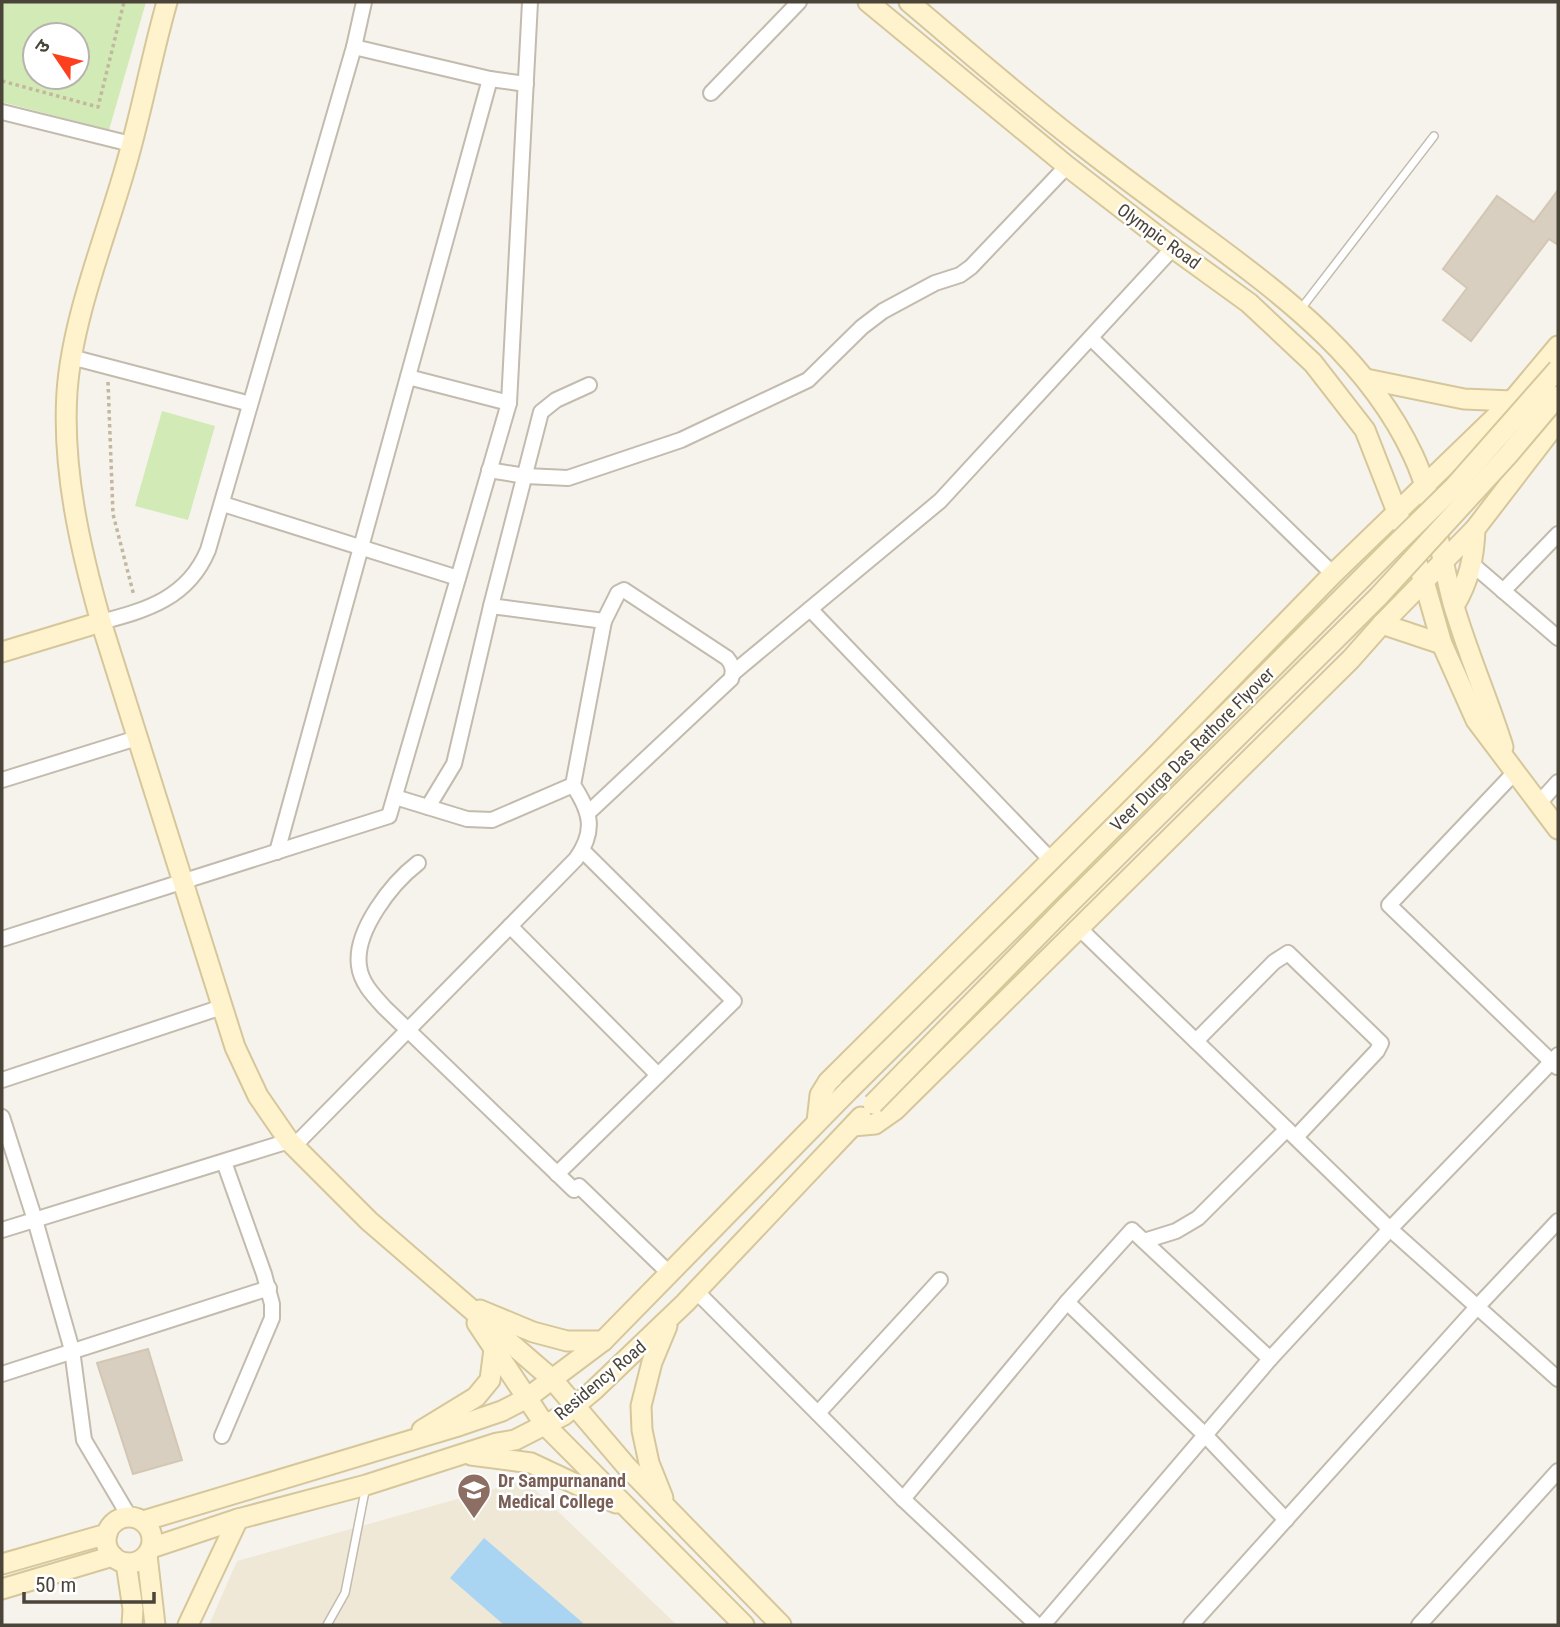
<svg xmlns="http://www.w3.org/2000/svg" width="1560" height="1627" viewBox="0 0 1560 1627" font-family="'Roboto Condensed','Noto Sans Devanagari',sans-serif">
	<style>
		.education { fill: #efe8d6 }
		.green { fill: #d2eab5; fill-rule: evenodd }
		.water { fill: #a9d4f2 }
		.building { fill: #d8cfc1; stroke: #d3c7b4; stroke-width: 2 }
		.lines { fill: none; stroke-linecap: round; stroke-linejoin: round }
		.lane-casing { stroke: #c2bbae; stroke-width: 10 }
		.street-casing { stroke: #c2bbae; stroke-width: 18 }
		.secondary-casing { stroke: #d6c79b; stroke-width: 23 }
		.path { stroke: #c4b79f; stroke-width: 3.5; stroke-dasharray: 3.5 3.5; stroke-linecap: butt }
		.lane { stroke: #fff; stroke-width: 7 }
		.street { stroke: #fff; stroke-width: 14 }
		.secondary { stroke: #fff3cd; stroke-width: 19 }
		.secondary-bridge-casing { stroke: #d6c79b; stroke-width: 23; stroke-linecap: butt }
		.secondary-bridge { stroke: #fff3cd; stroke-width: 19 }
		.labels { text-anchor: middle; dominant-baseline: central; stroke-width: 5; stroke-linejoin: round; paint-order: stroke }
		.street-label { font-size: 18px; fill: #4b4439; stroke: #fff }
		.education-label { font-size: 18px; font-weight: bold; fill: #785e54; stroke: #fff; text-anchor: start }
	</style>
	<rect width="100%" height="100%" fill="#f6f3ec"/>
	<path class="education" d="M525,1480L677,1625H209L237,1561Z"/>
	<g class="green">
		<path d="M2,2H146L109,130L2,102ZM35,35H77V77H35Z"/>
		<path d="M162,411L215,426L188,520L135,506Z"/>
	</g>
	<path class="water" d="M484,1538L583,1623L581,1625H504L450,1578Z"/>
	<g class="building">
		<path d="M1558,190V245L1549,239L1471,341L1443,320L1467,288L1443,269L1497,196L1534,222Z"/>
		<path d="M148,1349L182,1460L133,1474L97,1363Z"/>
	</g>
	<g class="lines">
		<g class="lane-casing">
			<g id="lane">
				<path d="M1300,310L1434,136"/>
				<path d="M327,1625L345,1593L366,1486"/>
			</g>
		</g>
		<g class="street-casing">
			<g id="street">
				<path d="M354,47L490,79L526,84"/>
				<path d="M711,93L799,2"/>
				<path d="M2,112L131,144"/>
				<path d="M1092,339L1333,574"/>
				<path d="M71,357L243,402"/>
				<path d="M408,377L509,403"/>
				<path d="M489,470L525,476L568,478L681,440L808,380L862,327L883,311L935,283L960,275L971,267L1067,166"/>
				<path d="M223,504L458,578"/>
				<path d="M1472,564L1558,638"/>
				<path d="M1503,591L1558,534"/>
				<path d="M810,609L1051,860"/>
				<path d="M101,622C147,610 188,598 208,550L354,47L364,2"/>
				<path d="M733,673L940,501L1173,248"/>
				<path d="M1516,771L1389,905L1557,1067"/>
				<path d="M2,780L137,738"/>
				<path d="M395,797L467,819L492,820L573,785L604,621L491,606L541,412L556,400L589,385"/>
				<path d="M1539,803L1558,782"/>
				<path d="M428,807L454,764L491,606"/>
				<path d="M588,813L731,679C734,671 733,665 727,658L624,590L618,593L604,621"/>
				<path d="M277,852L490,79"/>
				<path d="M418,863C392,883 354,931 359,966C361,983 374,996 385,1008L574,1190L579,1186L670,1274"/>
				<path d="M510,926L658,1075"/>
				<path d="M1079,928L1390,1229L1558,1379"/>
				<path d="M2,939L389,816L509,403L530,2"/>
				<path d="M1196,1041L1274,962L1288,953L1381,1043L1377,1051L1296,1137"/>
				<path d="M2,1080L222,1007"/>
				<path d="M2,1117L35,1220L72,1350L84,1440L129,1516"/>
				<path d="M294,1146L576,859C596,831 591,812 573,785"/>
				<path d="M557,1174L734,1001L582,850"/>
				<path d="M2,1230L289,1141"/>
				<path d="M1144,1241L1176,1231L1198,1218L1287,1129"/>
				<path d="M696,1291L903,1499L1037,1625"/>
				<path d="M1067,1302L1205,1435L1286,1520"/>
				<path d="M2,1374L269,1288"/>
				<path d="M818,1413L940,1280"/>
				<path d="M222,1436L272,1318V1304L264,1274L224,1162"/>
				<path d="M903,1499L1067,1302L1132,1230L1270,1359"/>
				<path d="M1043,1625L1270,1359L1390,1229L1558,1055"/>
				<path d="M1191,1625L1478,1306L1558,1221"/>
				<path d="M1419,1625L1558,1471"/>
			</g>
		</g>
		<g class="secondary-casing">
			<g id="secondary">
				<path d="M167,2C151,58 141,116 124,172C104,241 72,320 67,392C62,469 80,548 101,622L235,1047L258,1096L289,1141L369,1221L552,1379L627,1467L781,1625"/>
				<path d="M868,2L1067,166L1173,248L1249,303L1313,363L1365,430L1424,581L1442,644L1476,720L1558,829"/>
				<path d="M909,2C967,51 1024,101 1084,147C1125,179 1166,209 1207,239C1288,299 1369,361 1413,455C1434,499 1440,555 1453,603C1467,652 1488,699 1503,747"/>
				<path d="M1366,379L1464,399L1512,401L1517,405"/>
				<path d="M1454,606C1469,581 1474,558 1475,529"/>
				<path d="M1382,624L1442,644"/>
				<path d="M2,652L101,622"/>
				<path d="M817,1122L820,1095L828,1082L1153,759L1333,574L1512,401L1558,346"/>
				<path d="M853,1126L875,1124L895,1110L1351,659L1382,624L1475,529L1558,421"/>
				<path d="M480,1310L533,1332L567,1341H603"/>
				<path d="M477,1323L545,1425L744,1625"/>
				<path d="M422,1430L476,1397L490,1380L494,1349"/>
				<path d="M471,1455L531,1463L616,1503"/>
				<path d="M663,1498L649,1463L642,1430L641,1406L652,1362L667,1326"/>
				<circle cx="129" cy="1540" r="23"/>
				<path d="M143,1521L455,1427L502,1411L527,1398L603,1341L849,1090"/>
				<path d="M151,1548L238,1519L366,1485L497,1443L515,1440L564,1415L594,1390L685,1303L861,1117"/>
				<path d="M147,1555L155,1625"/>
				<path d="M126,1563L133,1609L132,1625"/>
				<path d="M2,1564L107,1534"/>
				<path d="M2,1589L113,1556"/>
				<path d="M188,1625L238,1519"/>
			</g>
		</g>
		<g class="path">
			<path d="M2,81L98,107L124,2"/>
			<path d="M108,382L113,514L134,596"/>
		</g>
		<use href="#lane" class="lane"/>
		<use href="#street" class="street"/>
		<use href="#secondary" class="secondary"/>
		<g class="secondary-bridge-casing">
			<g id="secondary-bridge">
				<path d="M849,1090L1034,907L1392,548L1454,487L1558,369"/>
				<path d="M873,1104L1064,909L1378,597L1508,455L1558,396"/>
			</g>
		</g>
		<use href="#secondary-bridge" class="secondary-bridge"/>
	</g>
	<defs>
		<g id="university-pin" transform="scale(1.75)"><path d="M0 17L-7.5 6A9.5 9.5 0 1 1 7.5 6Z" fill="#8d6e63" stroke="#fff"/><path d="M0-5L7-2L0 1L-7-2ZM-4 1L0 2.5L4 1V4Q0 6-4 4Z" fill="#fff"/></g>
	</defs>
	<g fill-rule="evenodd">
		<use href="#university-pin" x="474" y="1490"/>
	</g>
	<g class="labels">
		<g class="street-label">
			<text transform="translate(1159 236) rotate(36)">Olympic Road</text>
			<text transform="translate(1192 749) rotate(-45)">Veer Durga Das Rathore Flyover</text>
			<text transform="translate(600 1380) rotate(-40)">Residency Road</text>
		</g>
		<g class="education-label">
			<text x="498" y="1480">Dr Sampurnanand<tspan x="498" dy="21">Medical College</tspan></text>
		</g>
	</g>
	<rect width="1560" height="1627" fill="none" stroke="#4b4439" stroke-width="7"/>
	<g transform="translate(56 56) rotate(305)"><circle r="33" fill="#ffffff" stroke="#b7b4b0" stroke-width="2"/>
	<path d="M0-5L12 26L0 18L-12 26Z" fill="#fc3f1d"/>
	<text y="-10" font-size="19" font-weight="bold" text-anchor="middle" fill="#4b4439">उ</text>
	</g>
	<path d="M24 1592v10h130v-10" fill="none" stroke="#4b4439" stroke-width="3.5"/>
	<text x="35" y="1592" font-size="21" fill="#4b4439" stroke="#ffffff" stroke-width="5" paint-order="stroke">50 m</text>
</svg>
